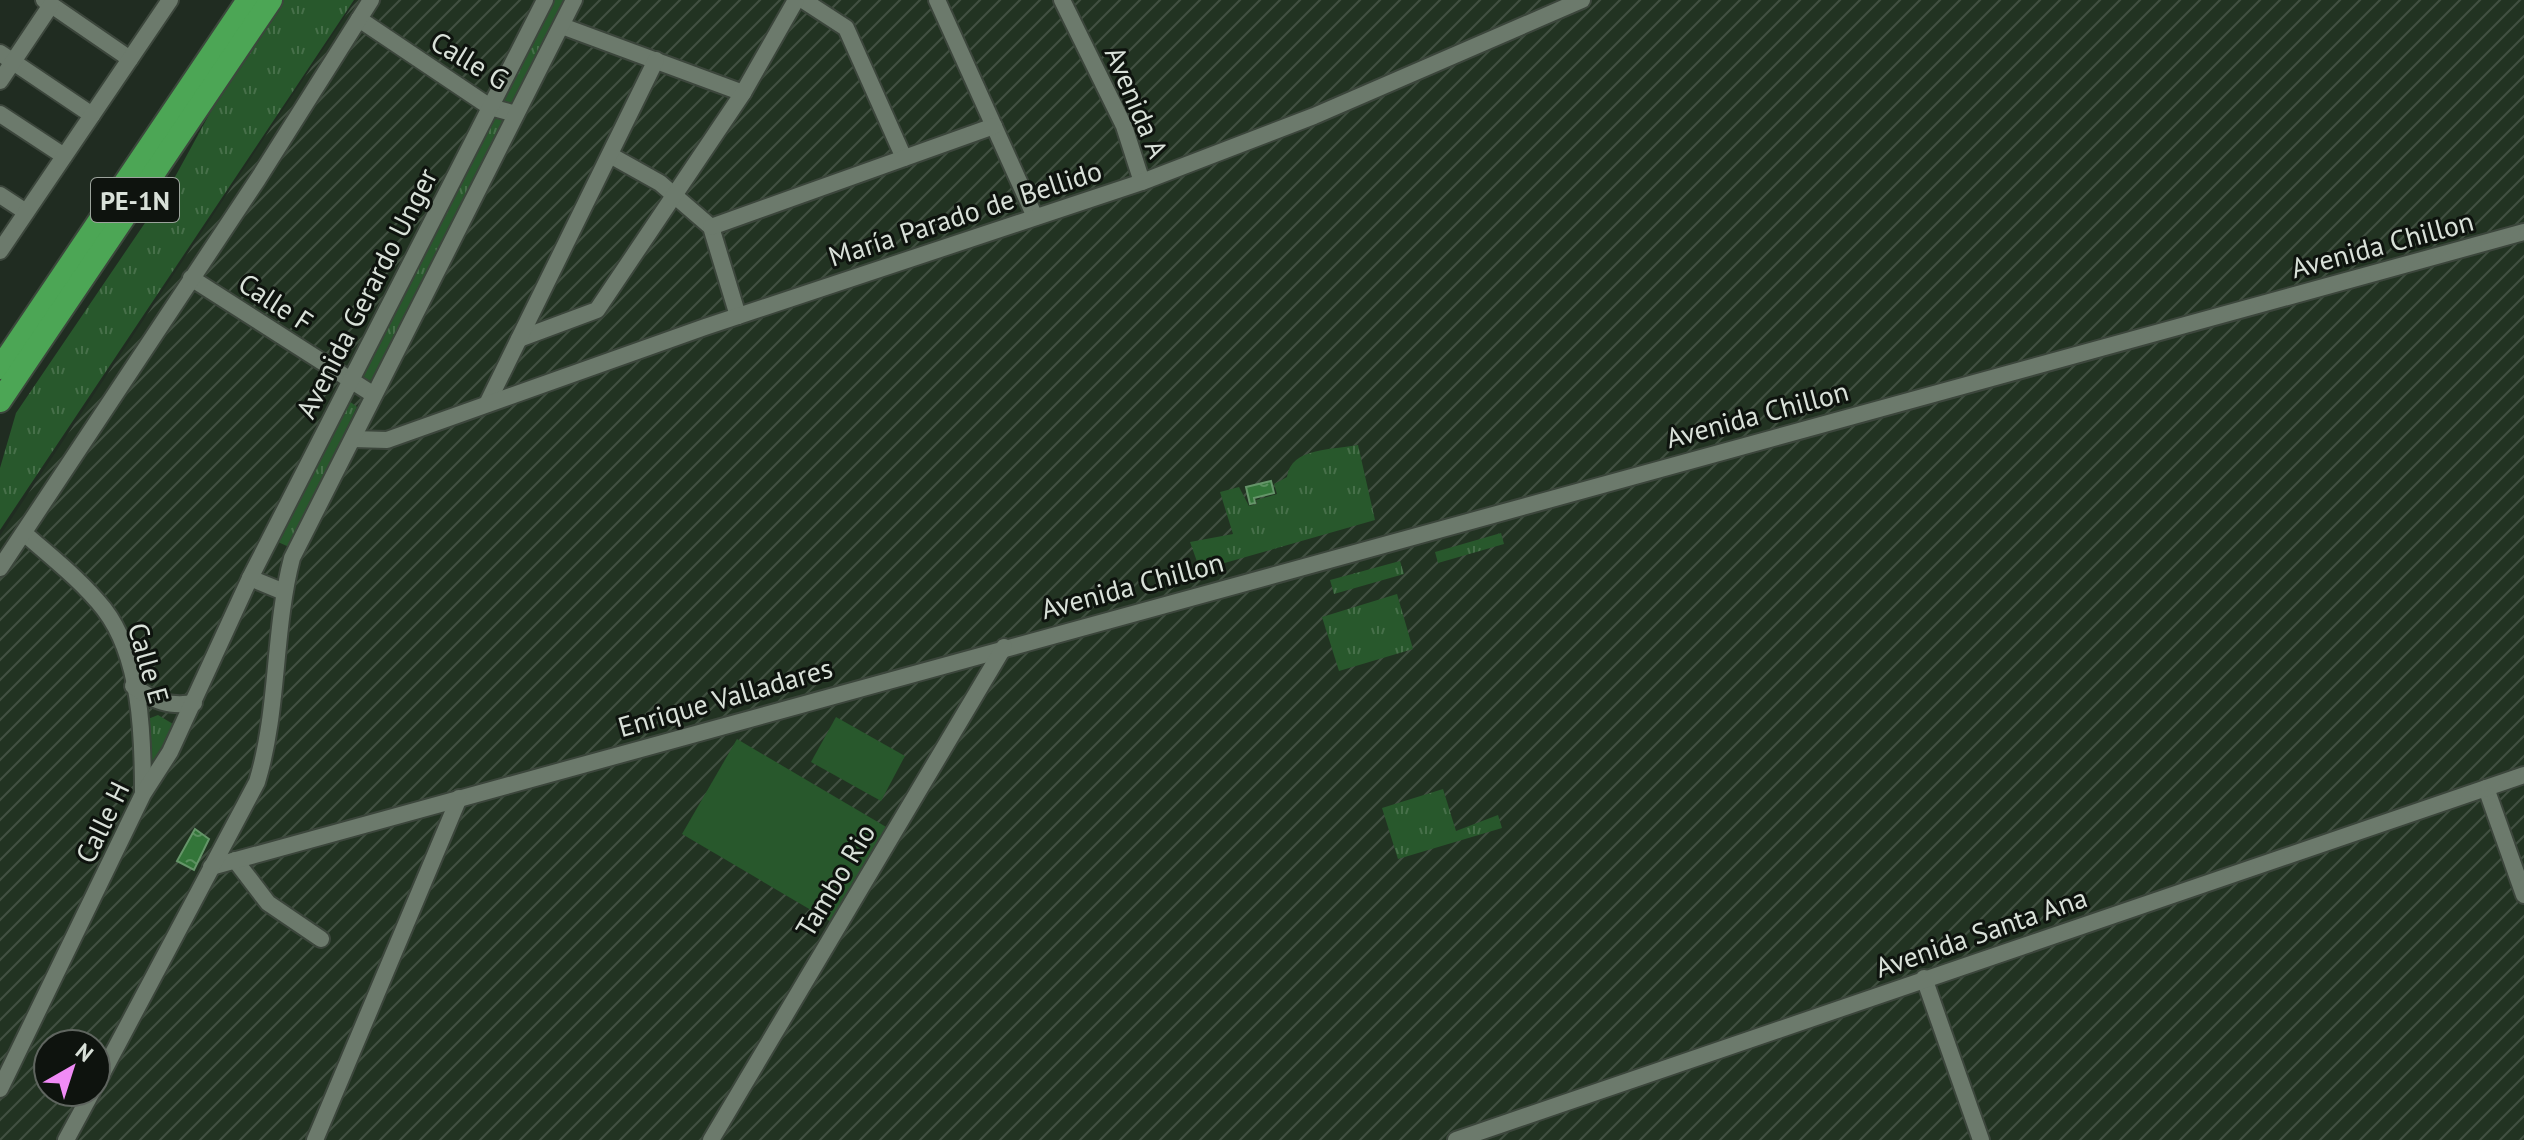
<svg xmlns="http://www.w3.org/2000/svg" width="2524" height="1140" viewBox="0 0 2524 1140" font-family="'PT Sans',sans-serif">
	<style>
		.industrial { fill: url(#industrial-furrows); fill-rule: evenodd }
		.grass { fill: url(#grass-tufts) }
		.pitch { fill: #28582c }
		.water { fill: url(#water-ripples); stroke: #659569; stroke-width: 2 }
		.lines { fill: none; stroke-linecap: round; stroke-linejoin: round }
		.minor-casing { stroke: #3c463c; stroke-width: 20 }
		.trunk-casing { stroke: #3c463c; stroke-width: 26 }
		.minor { stroke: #6c7a6c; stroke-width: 16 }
		.trunk { stroke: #4ca655; stroke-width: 22 }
		.labels { text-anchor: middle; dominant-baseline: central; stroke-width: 6; stroke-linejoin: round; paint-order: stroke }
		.shield { fill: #0e130e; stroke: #9ca39c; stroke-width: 2 }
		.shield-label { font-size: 26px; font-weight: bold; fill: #d9e1d9 }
		.street-label { font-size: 28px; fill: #d9e1d9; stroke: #0e130e }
	</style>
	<defs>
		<pattern id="industrial-furrows" width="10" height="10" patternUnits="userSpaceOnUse" patternTransform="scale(2)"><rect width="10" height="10" fill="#232"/><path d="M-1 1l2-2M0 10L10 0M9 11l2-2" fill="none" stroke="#425042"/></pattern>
		<pattern id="grass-tufts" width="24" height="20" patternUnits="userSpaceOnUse" patternTransform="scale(2)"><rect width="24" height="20" fill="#28582c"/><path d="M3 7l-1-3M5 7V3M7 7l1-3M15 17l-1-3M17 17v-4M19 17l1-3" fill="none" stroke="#47704a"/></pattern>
		<pattern id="water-ripples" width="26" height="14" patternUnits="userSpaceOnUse" patternTransform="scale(2)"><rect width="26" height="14" fill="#337539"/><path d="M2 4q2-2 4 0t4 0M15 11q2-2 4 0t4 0" fill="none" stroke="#5a8f5e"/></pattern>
	</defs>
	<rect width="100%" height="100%" fill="#202c21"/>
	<path class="industrial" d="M356,0H2524V1140H0V536ZM48,1044H96V1092H48Z"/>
	<g class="grass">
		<path d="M283,0H354L0,530V468L16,413L170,186L228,80Z"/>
		<path d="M554,0H564L514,105L502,100Z"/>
		<path d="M494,115L507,121L370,389L359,381Z"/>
		<path d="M348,400L357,407L289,547L278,542Z"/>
		<path d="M1358,445L1375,520L1200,570L1190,542L1233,534L1220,492L1239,487L1249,506L1257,504L1256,500L1277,494L1274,484L1287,477C1291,447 1333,450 1358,445Z"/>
		<path d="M1501,533L1504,544L1438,563L1435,552Z"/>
		<path d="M1400,561L1404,574L1334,594L1330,580Z"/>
		<path d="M1397,594L1413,649L1339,671L1322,617Z"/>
		<path d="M158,715L173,724L153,769L148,719Z"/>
		<path d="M1443,789L1456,831L1498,815L1502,828L1398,859L1382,808Z"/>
	</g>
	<g class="pitch">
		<path d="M836,717L905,756L881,801L811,762Z"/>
		<path d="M737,739L888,828L833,923L682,834Z"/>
	</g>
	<g class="water">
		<path d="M1271,481L1274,493L1254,498L1255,503L1250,504L1246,487Z"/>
		<path d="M195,829L209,839L194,870L177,861Z"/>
	</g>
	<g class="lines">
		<g class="minor-casing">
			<g id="minor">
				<path d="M44,0L130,59"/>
				<path d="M803,0L846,28L904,158"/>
				<path d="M937,0L1035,217"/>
				<path d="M1062,0L1124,126L1142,182"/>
				<path d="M359,19L490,107L516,114"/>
				<path d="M562,26L743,93"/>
				<path d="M0,53L92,115"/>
				<path d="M0,81L51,5"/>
				<path d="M0,114L64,156"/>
				<path d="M610,155L660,183L711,227L738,316"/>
				<path d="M0,195L26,212"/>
				<path d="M711,227L994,126"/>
				<path d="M0,251L170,0"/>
				<path d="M191,278L374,395"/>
				<path d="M519,339L597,310L743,93L796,0"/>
				<path d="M487,404L656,60"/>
				<path d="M353,439L387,440L705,327L1142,182L1314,116L1582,0"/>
				<path d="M24,533C51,557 81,580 104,609C141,657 143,735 143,793"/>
				<path d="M0,568L258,179L371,0"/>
				<path d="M250,578L284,592"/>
				<path d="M133,686C154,701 168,707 194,703"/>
				<path d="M2486,788L2524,895"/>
				<path d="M235,860L268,903L321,939"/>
				<path d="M211,867L2524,232"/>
				<path d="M1924,978L1981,1140"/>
				<path d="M96,1085L257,782C279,710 273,631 292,558L574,0"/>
				<path d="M0,1089L143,794L170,752L250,578L545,0"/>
				<path d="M66,1140L92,1092"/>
				<path d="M315,1140L459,798"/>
				<path d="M711,1140L1004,647"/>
				<path d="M1456,1140L2524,775"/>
			</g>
		</g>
		<g class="trunk-casing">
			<g id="trunk">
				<path d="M0,368L248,0"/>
				<path d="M0,401L271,0"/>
			</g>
		</g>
		<use href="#minor" class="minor"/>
		<use href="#trunk" class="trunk"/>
	</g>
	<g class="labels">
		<rect class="shield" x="91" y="178" width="88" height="44" rx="6"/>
		<g class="shield-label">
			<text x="135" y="200">PE-1N</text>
		</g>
		<g class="street-label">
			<text transform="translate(470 60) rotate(31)">Calle G</text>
			<text transform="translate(1137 102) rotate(67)">Avenida A</text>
			<text transform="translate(965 213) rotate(-18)">María Parado de Bellido</text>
			<text transform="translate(2382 244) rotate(-15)">Avenida Chillon</text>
			<text transform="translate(366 293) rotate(-63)">Avenida Gerardo Unger</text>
			<text transform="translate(276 302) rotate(33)">Calle F</text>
			<text transform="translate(1757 414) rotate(-15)">Avenida Chillon</text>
			<text transform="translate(1132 585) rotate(-15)">Avenida Chillon</text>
			<text transform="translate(149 663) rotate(74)">Calle E</text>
			<text transform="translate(725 697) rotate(-16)">Enrique Valladares</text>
			<text transform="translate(102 822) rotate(-64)">Calle H</text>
			<text transform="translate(835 880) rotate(-59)">Tambo Rio</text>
			<text transform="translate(1981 932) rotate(-19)">Avenida Santa Ana</text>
		</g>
	</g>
	<g transform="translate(72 1068) rotate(39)"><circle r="38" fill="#0e130e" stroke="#5f655f" stroke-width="2"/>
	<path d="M0-6L14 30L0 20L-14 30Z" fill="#f08bf6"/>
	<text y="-12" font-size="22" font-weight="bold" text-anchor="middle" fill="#d9e1d9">N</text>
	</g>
</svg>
